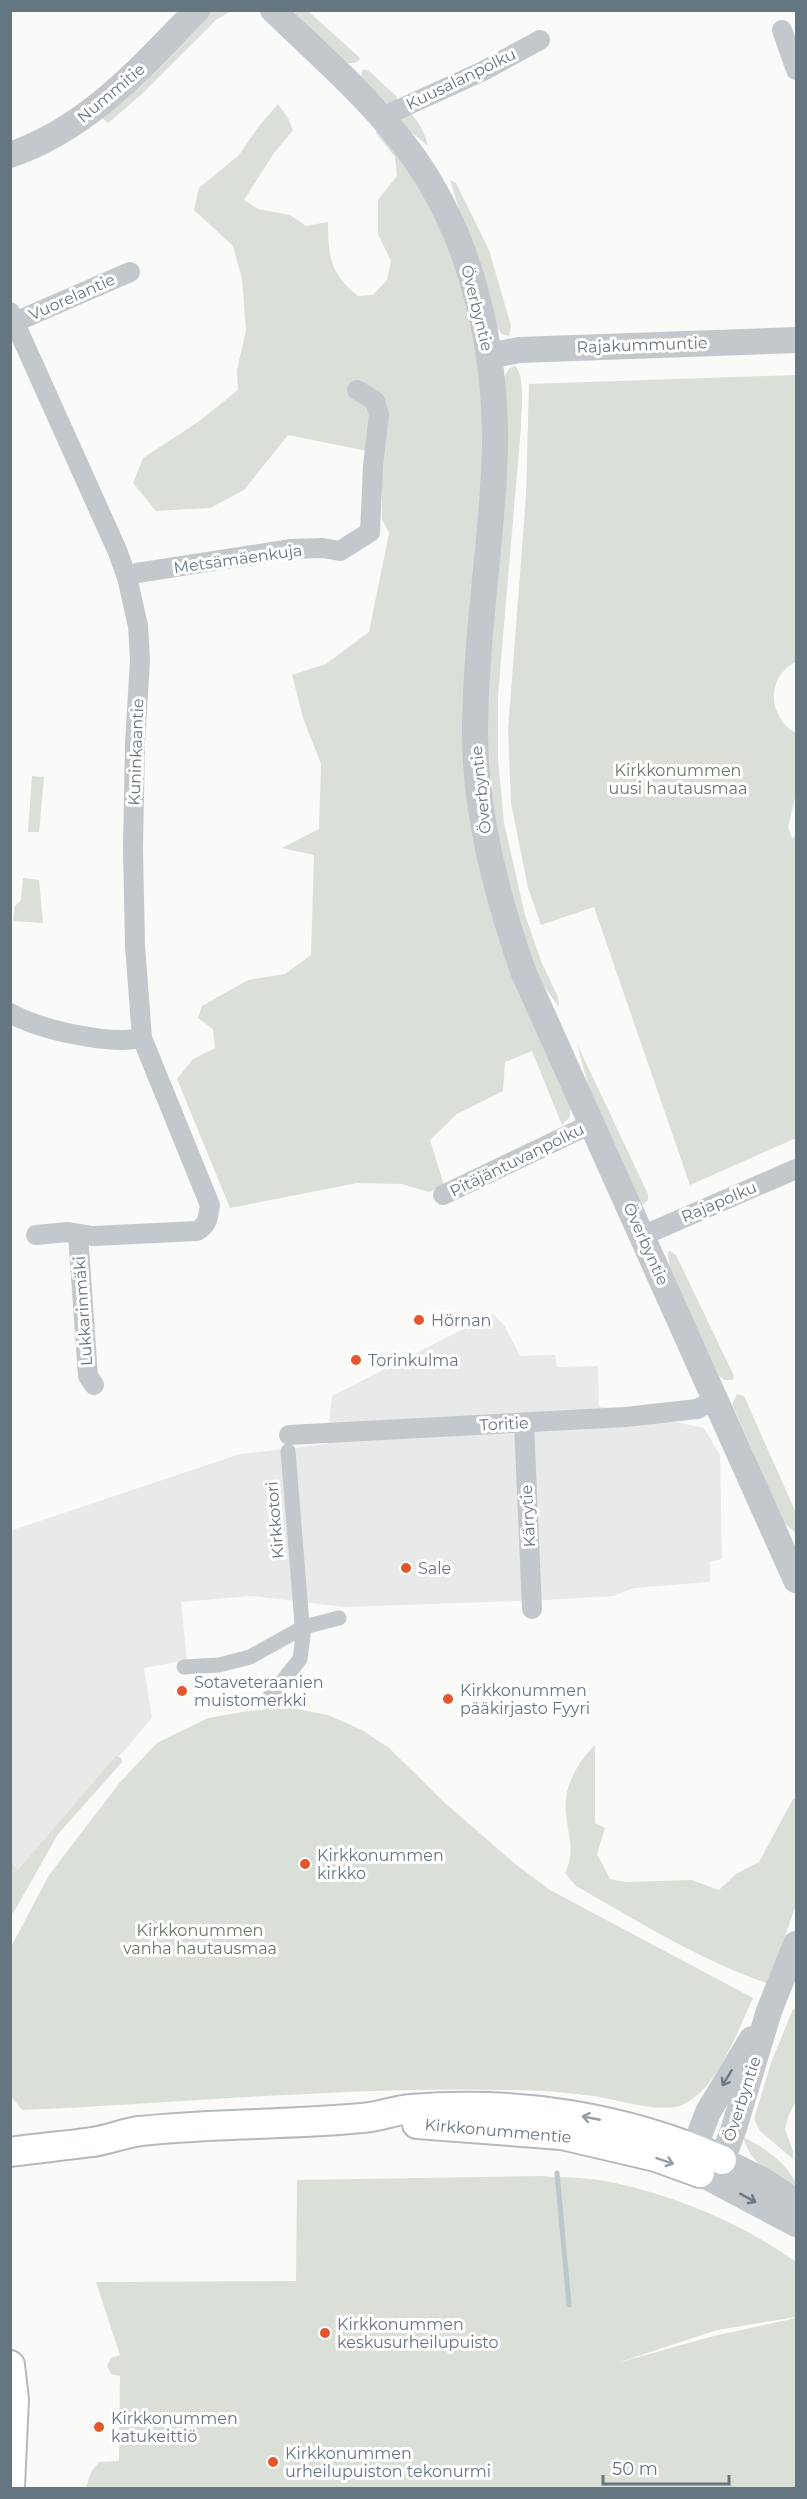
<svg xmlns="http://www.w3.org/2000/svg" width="807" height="2499" viewBox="0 0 807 2499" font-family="Montserrat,sans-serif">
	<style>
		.built { fill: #e8e9e9 }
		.green { fill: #dadfd7 }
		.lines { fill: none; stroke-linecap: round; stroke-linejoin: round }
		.stream { stroke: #bbc7cb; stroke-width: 5 }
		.secondary-casing { stroke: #b3babf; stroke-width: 32 }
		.pedestrian { stroke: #c3c8cc; stroke-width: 15 }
		.minor { stroke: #c3c8cc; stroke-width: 20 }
		.tertiary { stroke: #c3c8cc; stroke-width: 26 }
		.secondary { stroke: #fff; stroke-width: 28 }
		.oneway { stroke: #6a7a87 }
		.oneway2 { stroke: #939fa8 }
		.poi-dot { fill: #e4572e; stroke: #fff; stroke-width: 2 }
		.labels { text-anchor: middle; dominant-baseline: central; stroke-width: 6; stroke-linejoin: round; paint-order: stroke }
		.street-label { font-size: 16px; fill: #657683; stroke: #fff }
		.park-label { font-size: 16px; fill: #687a64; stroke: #fff }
		.poi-label { font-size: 16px; fill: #657683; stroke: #fff; text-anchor: start }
	</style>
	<rect width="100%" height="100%" fill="#fafaf8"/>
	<path class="built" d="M493,1314L504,1325L520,1356L555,1355L557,1367L598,1366L599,1406L704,1428L720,1455L722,1559L710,1562V1582L634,1588L613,1596L546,1600L346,1607L252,1596L181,1602L187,1660L144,1668L152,1718L19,1873L11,1874L10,1531L240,1454L327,1444L332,1396Z"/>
	<g class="green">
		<path d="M211,11H231L216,20L142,94L108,123L100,116Z"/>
		<path d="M293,11H308L359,57L360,60L354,63H348Z"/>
		<path d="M363,69L368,70L396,96L398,101L389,105L361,76Z"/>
		<path d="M278,104L288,118L293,130L274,153L244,200L258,209L290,215L306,226L328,222C328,256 330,274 358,296L373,295L387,280L391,261L378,234V200L397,176L395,157L376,133L377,124L423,186L444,228L483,360L488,449L467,742L571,1103L570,1117L562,1125L532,1051L505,1062L503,1091L457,1114L430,1140L444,1185L429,1192L402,1184L357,1183L230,1208L177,1079L193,1059L215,1048L213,1029L198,1018L202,1006L248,980L285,974L311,955L314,855L282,848L319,829L321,764L303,718L292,675L326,664L369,632L389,533L382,519V454L288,435L244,490L210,508L156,511L133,483L143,458L198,422L238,390L237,370L246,330L242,279L233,246L194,210L199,188L239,155L259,126Z"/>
		<path d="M408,111C417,118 426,135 428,146L401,124L400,119Z"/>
		<path d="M450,180L456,183L489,250L511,326L509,336L502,334L495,325Z"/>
		<path d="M515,365C526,379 521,410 521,427L498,695V759L504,823L525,915L541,961L558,997L559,1007L538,978L497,844L488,769L486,721L504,377L509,369Z"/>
		<path d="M796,375V662C765,677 768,718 796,733V793L788,828L792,838L796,836V1138L690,1185L594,907L541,925L528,888L511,803L508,730L526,496L529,384Z"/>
		<path d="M32,776L44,777L39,832H28Z"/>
		<path d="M23,878L39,880L43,923L13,921L15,906L21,900Z"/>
		<path d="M577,1044L648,1194V1200L643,1205H640L593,1103Z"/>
		<path d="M670,1251L676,1255L734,1376L733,1380H725L719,1376L670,1270L668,1253Z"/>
		<path d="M737,1394L744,1396L796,1513V1533L784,1523L732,1404Z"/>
		<path d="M291,1708L328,1715L362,1730L389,1748L445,1803L514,1863L550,1890L753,1998C737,2032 717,2090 682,2105C662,2114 615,2099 593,2096C566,2092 538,2090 511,2090C348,2086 185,2103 22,2110L11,2096V1947L49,1875L121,1781L157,1743L208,1718L248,1711Z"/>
		<path d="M595,1745V1823L605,1828L597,1854L610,1879L625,1882L691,1880L719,1890L736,1874L759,1862L793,1799L796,1798V1904L769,1984C700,1960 639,1922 576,1886L565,1873C576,1850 568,1838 566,1813C563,1787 577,1763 595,1745Z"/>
		<path d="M116,1756L121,1758L122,1762L58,1834L11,1917V1864L18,1870Z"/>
		<path d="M793,2009L796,2010V2101L788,2117L785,2129L793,2151V2159L760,2131L754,2119L771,2063Z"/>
		<path d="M743,2137C763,2147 787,2162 796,2184L793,2187C770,2173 751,2164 743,2137Z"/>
		<path d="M541,2176C565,2178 592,2177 615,2183C679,2197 743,2224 796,2262V2317L717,2330L617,2363L710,2337L796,2318V2488H86L91,2472L99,2462L119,2461L120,2376L111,2374L107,2366L111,2358L120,2355L96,2282L296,2281L297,2180Z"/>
	</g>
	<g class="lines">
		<path class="stream" d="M557,2173L569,2305"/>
		<g class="secondary-casing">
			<g id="secondary">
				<path d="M417,2124L562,2135L656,2157L700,2173"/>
				<path d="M10,2152C37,2148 65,2146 92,2142C108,2140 124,2133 140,2131C214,2123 289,2125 362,2118C379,2117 395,2110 411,2109C517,2100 625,2117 722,2160"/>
				<path d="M10,2365L14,2399L10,2486"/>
			</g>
		</g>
		<g class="pedestrian">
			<path d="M184,1667L219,1665L250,1657L304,1627L339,1618"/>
			<path d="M266,1702L300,1659L304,1627L302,1624L288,1451"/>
		</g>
		<g class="minor">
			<path d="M782,30L796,70"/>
			<path d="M382,117L483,71L540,40"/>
			<path d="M10,312L117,550L127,577L138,626L140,659L135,744L133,848L135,946L142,1038L210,1205C208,1217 208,1225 197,1231L93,1236L68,1232L36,1235"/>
			<path d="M15,322L130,272"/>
			<path d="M127,577L137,573L291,549L322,548L340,551L370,532L373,466L379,414L375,401L357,390"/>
			<path d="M10,1013C40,1030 109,1045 142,1038"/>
			<path d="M443,1195L591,1124"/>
			<path d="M78,1234L88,1376L94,1385"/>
			<path d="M642,1236L796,1169"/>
			<path d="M524,1423L532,1609"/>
			<path d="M289,1435L625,1417L697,1409L717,1399"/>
		</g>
		<g class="tertiary">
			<path d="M273,10C329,64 391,116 431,184C474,257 493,344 495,429C496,465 492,502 489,539C483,601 476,664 475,726C474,810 496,892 523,971L796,1580"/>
			<path d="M10,155C89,128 140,68 197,10"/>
			<path d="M489,356L519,350L796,340"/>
			<path d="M722,2160L762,2180L796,2202"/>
			<path d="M699,2170L694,2149L708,2112L752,2039"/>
			<path d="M705,2170L722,2160L734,2128L769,2011L796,1944"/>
			<path d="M700,2173L796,2224"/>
		</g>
		<use href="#secondary" class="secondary"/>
	</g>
	<defs><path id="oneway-shaft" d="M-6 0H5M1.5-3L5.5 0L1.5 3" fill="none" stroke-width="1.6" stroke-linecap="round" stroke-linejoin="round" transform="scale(1.5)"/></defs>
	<g class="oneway">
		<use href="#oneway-shaft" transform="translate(727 2078) rotate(121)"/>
		<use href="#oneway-shaft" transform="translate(748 2198) rotate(29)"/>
	</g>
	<g class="oneway2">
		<use href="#oneway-shaft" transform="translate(591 2118) rotate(-169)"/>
		<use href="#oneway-shaft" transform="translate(665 2161) rotate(19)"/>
	</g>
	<g class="poi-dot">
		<circle cx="419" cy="1320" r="6"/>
		<circle cx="356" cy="1360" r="6"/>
		<circle cx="406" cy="1568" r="6"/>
		<circle cx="182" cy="1691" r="6"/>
		<circle cx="448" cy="1699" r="6"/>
		<circle cx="305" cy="1864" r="6"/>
		<circle cx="325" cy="2333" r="6"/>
		<circle cx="99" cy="2427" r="6"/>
		<circle cx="273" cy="2462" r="6"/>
	</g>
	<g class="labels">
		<g class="street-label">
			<text transform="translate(461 79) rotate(-26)">Kuusalanpolku</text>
			<text transform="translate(111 93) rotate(-40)">Nummitie</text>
			<text transform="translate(72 297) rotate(-24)">Vuorelantie</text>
			<text transform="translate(477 308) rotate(76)">Överbyntie</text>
			<text transform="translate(642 345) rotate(-2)">Rajakummuntie</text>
			<text transform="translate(238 559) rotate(-8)">Metsämäenkuja</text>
			<text transform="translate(136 752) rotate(-88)">Kuninkaantie</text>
			<text transform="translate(481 790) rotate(-96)">Överbyntie</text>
			<text transform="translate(517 1160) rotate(-26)">Pitäjäntuvanpolku</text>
			<text transform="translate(719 1202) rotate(-23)">Rajapolku</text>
			<text transform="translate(646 1244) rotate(66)">Överbyntie</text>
			<text transform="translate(83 1311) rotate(-94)">Lukkarinmäki</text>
			<text transform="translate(504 1424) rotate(-3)">Toritie</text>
			<text transform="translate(528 1516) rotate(-93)">Kärrytie</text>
			<text transform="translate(275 1520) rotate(-95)">Kirkkotori</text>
			<text transform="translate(742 2099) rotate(-72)">Överbyntie</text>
			<text transform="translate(498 2131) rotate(5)">Kirkkonummentie</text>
		</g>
		<g class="park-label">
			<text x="678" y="770">Kirkkonummen<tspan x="678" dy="18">uusi hautausmaa</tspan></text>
			<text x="200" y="1930">Kirkkonummen<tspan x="200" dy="18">vanha hautausmaa</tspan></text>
		</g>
		<g class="poi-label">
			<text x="431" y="1320">Hörnan</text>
			<text x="368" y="1360">Torinkulma</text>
			<text x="418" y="1568">Sale</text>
			<text x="194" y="1682">Sotaveteraanien<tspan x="194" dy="18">muistomerkki</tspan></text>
			<text x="460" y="1690">Kirkkonummen<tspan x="460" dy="18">pääkirjasto Fyyri</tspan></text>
			<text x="317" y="1855">Kirkkonummen<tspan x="317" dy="18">kirkko</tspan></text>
			<text x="337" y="2324">Kirkkonummen<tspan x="337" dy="18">keskusurheilupuisto</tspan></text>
			<text x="111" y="2418">Kirkkonummen<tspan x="111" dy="18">katukeittiö</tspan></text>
			<text x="285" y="2453">Kirkkonummen<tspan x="285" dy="18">urheilupuiston tekonurmi</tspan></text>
		</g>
	</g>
	<rect width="807" height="2499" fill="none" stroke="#657683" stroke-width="24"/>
	<path d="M603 2475v9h126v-9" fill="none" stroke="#657683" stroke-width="3"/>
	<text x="612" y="2475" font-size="18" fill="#657683" stroke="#ffffff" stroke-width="4.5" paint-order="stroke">50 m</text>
</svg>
